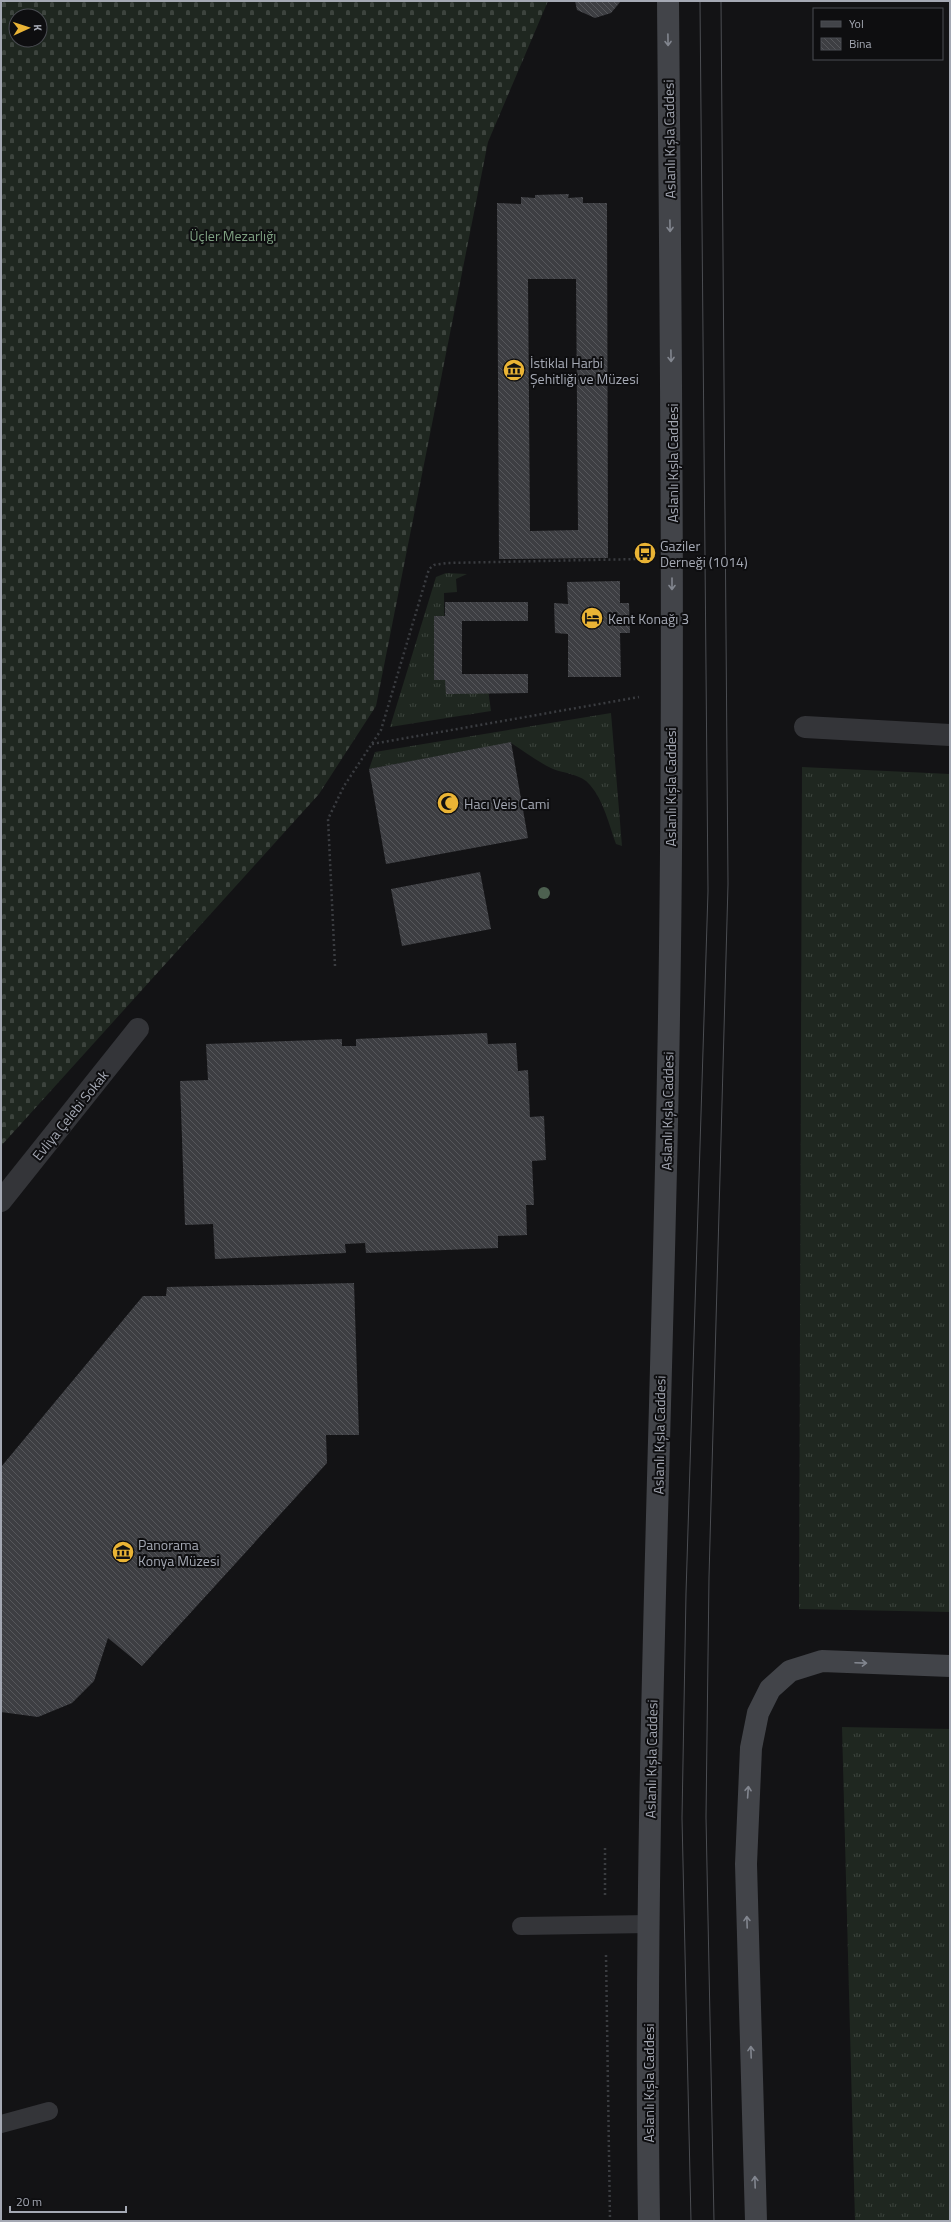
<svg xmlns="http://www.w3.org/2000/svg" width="951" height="2222" viewBox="0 0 951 2222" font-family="'Titillium Web',sans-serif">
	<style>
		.grass { fill: url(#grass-tufts) }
		.cemetery { fill: url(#cemetery-stones); fill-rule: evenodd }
		.building { fill: url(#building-back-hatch); fill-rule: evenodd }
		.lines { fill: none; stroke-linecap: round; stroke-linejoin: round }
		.path { stroke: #3a3c40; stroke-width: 2.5; stroke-dasharray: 2 3; stroke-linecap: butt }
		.service { stroke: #343539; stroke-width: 18 }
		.minor { stroke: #343539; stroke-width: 22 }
		.secondary { stroke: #424449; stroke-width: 22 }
		.tram { stroke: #4b4d52; stroke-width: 1 }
		.tree { fill: #4d6050 }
		.oneway { stroke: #82868f }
		.labels { text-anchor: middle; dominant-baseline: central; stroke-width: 4; stroke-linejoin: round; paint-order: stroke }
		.street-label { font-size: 14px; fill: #a5a9b4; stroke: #0e0e10 }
		.park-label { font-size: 14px; fill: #7d9f80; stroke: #0e0e10 }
		.poi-label { font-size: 14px; fill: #a5a9b4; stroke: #0e0e10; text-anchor: start }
	</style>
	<defs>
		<pattern id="grass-tufts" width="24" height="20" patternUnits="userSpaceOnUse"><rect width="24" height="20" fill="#1f2720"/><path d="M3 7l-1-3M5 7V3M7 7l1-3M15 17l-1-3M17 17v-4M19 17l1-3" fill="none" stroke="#3d443e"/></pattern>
		<pattern id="cemetery-stones" width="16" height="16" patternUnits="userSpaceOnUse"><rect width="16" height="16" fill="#1f2720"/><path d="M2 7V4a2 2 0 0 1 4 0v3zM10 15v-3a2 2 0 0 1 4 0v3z" fill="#3d443e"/></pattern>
		<pattern id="building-back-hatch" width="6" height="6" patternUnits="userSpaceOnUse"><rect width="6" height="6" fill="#3d3e42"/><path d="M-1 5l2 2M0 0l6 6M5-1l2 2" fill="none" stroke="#56575b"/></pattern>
	</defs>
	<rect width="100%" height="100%" fill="#131315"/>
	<g class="grass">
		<path d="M446,573L467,574L456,579L457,592L444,593L445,664L457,683L487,682L491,711L390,727L436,577Z"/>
		<path d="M611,713L622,846L616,844C609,825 604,801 590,785C581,774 566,774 553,769C538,762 525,752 511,743L369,769L375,752Z"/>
		<path d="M802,767L950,774V1612L799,1609Z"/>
		<path d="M842,1727L950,1729V2221H855Z"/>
	</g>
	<path class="cemetery" d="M1,1H548L488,142L376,706L319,794L1,1146ZM16,16H40V40H16Z"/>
	<g class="building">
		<path d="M575,1H621L611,13L595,18L577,10Z"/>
		<path d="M569,194L568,198L583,197V203H607L608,558L499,559L497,203L521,204V197L535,198V195ZM528,279H576L578,530L530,531Z"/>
		<path d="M620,581V603H629L630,633H620L621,677H568V634L555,633L554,603L568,604L567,582Z"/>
		<path d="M445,602H528V621H462V674H528V693L446,694L445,680H434V616H445Z"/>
		<path d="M511,742L528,838L386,864L369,769Z"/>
		<path d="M480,872L491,929L402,946L391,889Z"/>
		<path d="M487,1033L488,1044L516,1043L518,1071L528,1070L530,1117L544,1116L546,1160L532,1161L534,1205H526L527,1235L498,1236V1248L366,1253L365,1243L345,1244L346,1253L215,1259L213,1224L185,1225L180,1081L208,1080L206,1044L342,1039V1046H356V1039Z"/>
		<path d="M354,1283L359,1435H326L327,1463L142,1666L108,1638L94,1681L72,1703L38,1717L1,1712V1467L143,1296H166L167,1287Z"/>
	</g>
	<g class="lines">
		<g class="path">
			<path d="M372,744L639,697"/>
			<path d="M335,966L328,819L344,786L381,730L429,569L434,565L447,563L639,559"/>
			<path d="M605,1848V1896"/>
			<path d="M606,1955L610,2221"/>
		</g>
		<g class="service">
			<path d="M521,1926L649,1924"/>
			<path d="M1,2124L49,2111"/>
		</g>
		<g class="minor">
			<path d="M805,727L950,735"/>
			<path d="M1,1201L138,1029"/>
		</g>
		<g class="secondary">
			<path d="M649,2221C643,1838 661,1455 668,1072C675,715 671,358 668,1"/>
			<path d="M756,2221L746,1864L751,1748L758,1713L770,1689L790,1671L822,1661L950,1666"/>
		</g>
		<g class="tram">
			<path d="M691,2221L682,1818L686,1593L708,891L700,1"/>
			<path d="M714,2221L706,1817L709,1577L728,884L721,1"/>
		</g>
	</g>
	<circle class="tree" cx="544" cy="893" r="6"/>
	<defs><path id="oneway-shaft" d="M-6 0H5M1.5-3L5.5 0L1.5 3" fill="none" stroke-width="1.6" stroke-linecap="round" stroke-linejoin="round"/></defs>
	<g class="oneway">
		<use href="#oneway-shaft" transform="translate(668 40) rotate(89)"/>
		<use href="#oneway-shaft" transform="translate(670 226) rotate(89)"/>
		<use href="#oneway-shaft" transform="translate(671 356) rotate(89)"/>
		<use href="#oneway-shaft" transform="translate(672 584) rotate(90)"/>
		<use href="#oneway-shaft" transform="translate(861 1663) rotate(2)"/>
		<use href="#oneway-shaft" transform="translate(748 1792) rotate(-86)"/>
		<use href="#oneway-shaft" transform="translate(747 1922) rotate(-92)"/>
		<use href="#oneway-shaft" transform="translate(751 2052) rotate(-92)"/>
		<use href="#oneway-shaft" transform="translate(755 2182) rotate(-92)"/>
	</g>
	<defs>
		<g id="museum-disc" transform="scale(1.15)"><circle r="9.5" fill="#eab435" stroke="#0e0e10"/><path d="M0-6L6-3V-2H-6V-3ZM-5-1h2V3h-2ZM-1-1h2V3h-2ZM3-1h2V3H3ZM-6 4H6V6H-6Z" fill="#111"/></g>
		<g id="bus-disc" transform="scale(1.15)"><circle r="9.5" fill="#eab435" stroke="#0e0e10"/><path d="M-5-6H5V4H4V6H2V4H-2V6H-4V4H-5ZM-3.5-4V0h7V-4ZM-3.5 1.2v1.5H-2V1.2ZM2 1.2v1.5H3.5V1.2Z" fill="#111"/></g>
		<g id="hotel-disc" transform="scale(1.15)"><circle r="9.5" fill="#eab435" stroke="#0e0e10"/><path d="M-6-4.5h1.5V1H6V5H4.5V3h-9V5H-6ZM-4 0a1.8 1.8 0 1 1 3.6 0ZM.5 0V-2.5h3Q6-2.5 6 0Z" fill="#111"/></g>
		<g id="mosque-disc" transform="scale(1.15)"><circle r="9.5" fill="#eab435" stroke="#0e0e10"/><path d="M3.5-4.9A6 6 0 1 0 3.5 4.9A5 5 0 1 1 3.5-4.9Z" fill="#111"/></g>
	</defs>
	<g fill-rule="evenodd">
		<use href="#museum-disc" x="514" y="370"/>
		<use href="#bus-disc" x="645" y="553"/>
		<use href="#hotel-disc" x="592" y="618"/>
		<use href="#mosque-disc" x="448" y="803"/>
		<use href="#museum-disc" x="123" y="1552"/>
	</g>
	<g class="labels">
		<g class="street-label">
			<text transform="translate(669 139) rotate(-91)">Aslanlı Kışla Caddesi</text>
			<text transform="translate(672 463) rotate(-90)">Aslanlı Kışla Caddesi</text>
			<text transform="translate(670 787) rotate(-90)">Aslanlı Kışla Caddesi</text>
			<text transform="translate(667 1111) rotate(-89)">Aslanlı Kışla Caddesi</text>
			<text transform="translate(70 1115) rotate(-51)">Evliya Çelebi Sokak</text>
			<text transform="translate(659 1435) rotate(-89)">Aslanlı Kışla Caddesi</text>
			<text transform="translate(651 1759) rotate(-89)">Aslanlı Kışla Caddesi</text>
			<text transform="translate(648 2083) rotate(-90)">Aslanlı Kışla Caddesi</text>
		</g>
		<g class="park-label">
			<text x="233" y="235">Üçler Mezarlığı</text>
		</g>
		<g class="poi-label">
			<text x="530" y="362">İstiklal Harbi<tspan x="530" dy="16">Şehitliği ve Müzesi</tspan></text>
			<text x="660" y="545">Gaziler<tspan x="660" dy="16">Derneği (1014)</tspan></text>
			<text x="608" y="618">Kent Konağı 3</text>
			<text x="464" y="803">Hacı Veis Cami</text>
			<text x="138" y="1544">Panorama<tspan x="138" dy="16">Konya Müzesi</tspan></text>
		</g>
	</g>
	<rect width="951" height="2222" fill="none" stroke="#a5a9b4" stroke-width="4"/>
	<rect x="813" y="8" width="130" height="52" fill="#0e0e10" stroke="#4a4c52"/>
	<rect x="821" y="21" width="20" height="6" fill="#424449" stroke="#4a4c52"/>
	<text x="849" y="28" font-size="12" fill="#a5a9b4">Yol</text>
	<rect x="821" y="38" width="20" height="12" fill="url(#building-back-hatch)" stroke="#4a4c52"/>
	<text x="849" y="48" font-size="12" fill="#a5a9b4">Bina</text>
	<g transform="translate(28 28) rotate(87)"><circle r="19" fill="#0e0e10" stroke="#4a4c52"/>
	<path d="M0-3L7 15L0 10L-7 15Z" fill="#eab435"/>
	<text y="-6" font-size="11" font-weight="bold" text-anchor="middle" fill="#a5a9b4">K</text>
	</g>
	<path d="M10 2206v6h116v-6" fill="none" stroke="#a5a9b4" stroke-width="2"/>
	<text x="16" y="2206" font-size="12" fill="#a5a9b4" stroke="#0e0e10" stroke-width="3" paint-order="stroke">20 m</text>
</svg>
